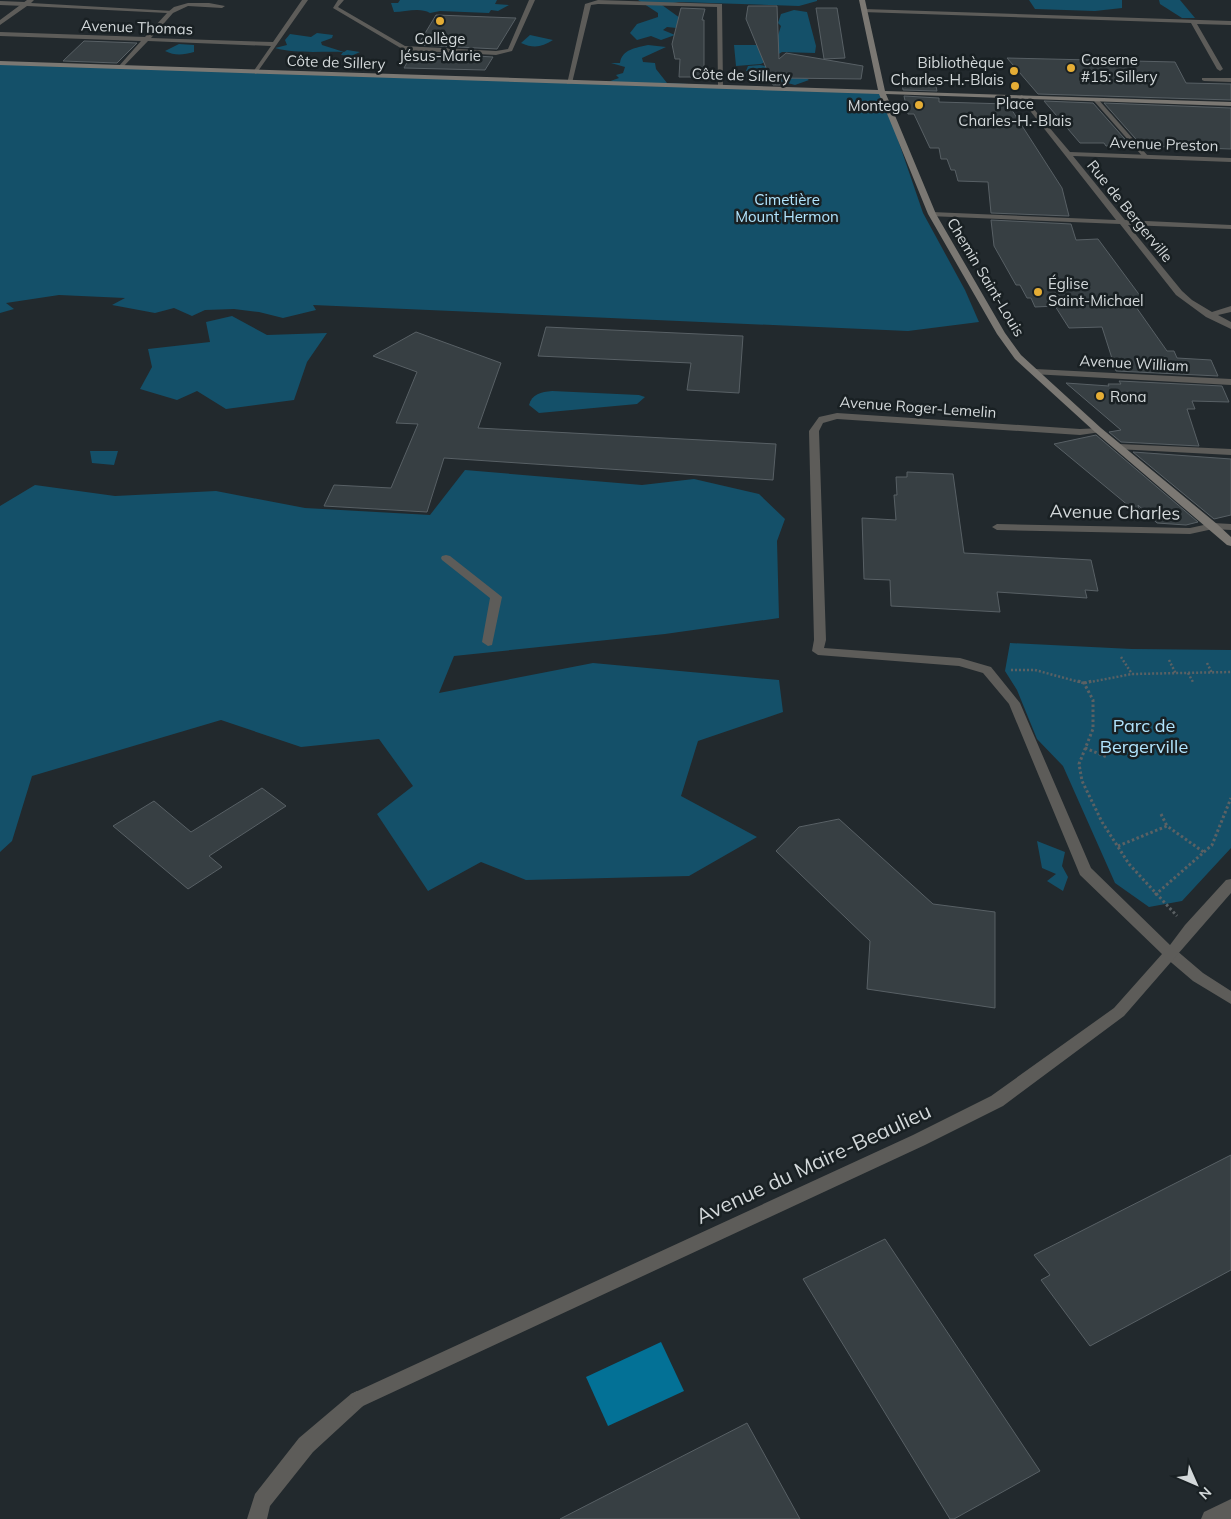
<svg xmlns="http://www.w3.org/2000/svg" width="1231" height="1519" viewBox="0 0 1231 1519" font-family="Mulish,sans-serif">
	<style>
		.green { fill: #145069 }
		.water { fill: #037196 }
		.building { fill: #373f43; stroke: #586065 }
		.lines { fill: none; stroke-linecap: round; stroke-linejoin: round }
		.path-far1 { stroke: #5b6164; stroke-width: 2.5; stroke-dasharray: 2 2; stroke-linecap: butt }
		.path { stroke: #5b6164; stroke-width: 3; stroke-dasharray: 2.5 2.5; stroke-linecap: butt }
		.lane { fill: #5d5c59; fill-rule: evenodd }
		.street { fill: #5d5c59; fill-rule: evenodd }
		.secondary { fill: #7b7873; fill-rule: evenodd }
		.poi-dot { fill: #e5ad35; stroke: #192023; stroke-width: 2 }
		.labels { text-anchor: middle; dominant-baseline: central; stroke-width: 5; stroke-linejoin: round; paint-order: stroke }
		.far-street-label { font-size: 15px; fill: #d3d8da; stroke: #192023 }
		.far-poi-label { font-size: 15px; fill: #d3d8da; stroke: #192023; text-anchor: start }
		.far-park-label { font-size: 15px; fill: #b1e4fd; stroke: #192023 }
		.street-label { font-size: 18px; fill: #d3d8da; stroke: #192023 }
		.park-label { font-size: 18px; fill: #b1e4fd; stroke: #192023 }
		.near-street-label { font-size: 21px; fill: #d3d8da; stroke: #192023 }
	</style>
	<rect width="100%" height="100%" fill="#22292d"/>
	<g class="green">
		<path d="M400,0H497L495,4L509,5L498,11L491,10L489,13L440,11L430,13C420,7 405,12 394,12L391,3H398Z"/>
		<path d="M638,0H817V1L799,6L679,2L662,5L680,18L677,28L667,27L663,30L675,35L661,40L651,36L637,40L630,33L637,24L658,17V13Z"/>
		<path d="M1029,0H1122V8L1095,11L1035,9Z"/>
		<path d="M1159,0H1180L1195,18H1182L1160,4Z"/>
		<path d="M794,10L807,12L816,46L815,53L782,52L761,64L736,66L734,45H775L781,26L778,23L781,14Z"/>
		<path d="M317,33L333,35L332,38L321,42L322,45L344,52L347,50L360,52L351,56L341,55L343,52C321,51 297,54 275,48L287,45L285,40L290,34L311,37Z"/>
		<path d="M530,35L553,40C542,47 534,49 521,43Z"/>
		<path d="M179,44L194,45V52C183,55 175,56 165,51Z"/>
		<path d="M648,45L666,47L642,58L643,62L655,63L656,69L667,83L882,93L923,213L965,290L979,322L908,331L313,305L316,310L283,318L259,312L234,309L205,310L192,316L174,308L155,313L112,305L125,298L59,295L6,303L14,309L0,313V63L602,84L619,78L616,75L623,73L625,67L611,63H620C622,49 636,48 648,45Z"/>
		<path d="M760,65L799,73L809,80L795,85L780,81L783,73L746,71L748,66Z"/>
		<path d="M232,316L267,335L327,333L307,362L294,400L226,409L197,391L177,400L140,389L152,367L148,349L210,342L206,322Z"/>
		<path d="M552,391L639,395L645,397L637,404L539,413L529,405C532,394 541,392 552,391Z"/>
		<path d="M90,451H118L114,465L92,463Z"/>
		<path d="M465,470L642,485L694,479L759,494L785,519L777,541L779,618L665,634L454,656L439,693L593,663L779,680L783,712L698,741L681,796L757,837L689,876L526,880L481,862L428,891L377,814L413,786L379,739L301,747L221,720L32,776L12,841L0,852V506L35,485L115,496L216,491L305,508L430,515Z"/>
		<path d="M1010,643L1132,649L1231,650V848L1182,901L1149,907L1115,883L1063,766L1037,739L1017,690L1005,671Z"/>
		<path d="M1037,841L1065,852L1062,866L1068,877L1063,891L1047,881L1056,874L1042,868Z"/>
	</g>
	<path class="water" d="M661,1342L684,1391L608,1426L586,1377Z"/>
	<g class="building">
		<path d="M748,6H777L779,59L786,53L863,66L861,79L781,78V85H773L770,77H760L767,70L746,19Z"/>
		<path d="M681,8L705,9L702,20H704V77H679L680,59H675L672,44Z"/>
		<path d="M816,8H837L845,58L824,59Z"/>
		<path d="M436,15L516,18L497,49L418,45Z"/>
		<path d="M84,41L112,42L137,43L117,63L63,61Z"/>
		<path d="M413,52L493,57L485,70L404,68Z"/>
		<path d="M1007,58L1175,62L1186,83L1231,84V100L1038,94Z"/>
		<path d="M901,76L934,77L937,91L903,90Z"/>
		<path d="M904,96L939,98V102L1008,104L1062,188L1069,216L991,213L988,182L958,181L955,170H951L947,159H941L939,148H930L914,114H908Z"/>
		<path d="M1044,101L1093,103L1131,146H1106L1104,143H1080Z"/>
		<path d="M1104,103L1231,108V149L1142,146Z"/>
		<path d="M991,220L1071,224L1076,240L1098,239L1141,297H1129L1167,351H1174L1177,358L1211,360L1218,376L1116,371L1102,327L1069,328L1055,306L1035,307L1031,298H1027L1020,285H1016L994,246Z"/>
		<path d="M546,327L743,336L739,393L687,390L691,363L538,356Z"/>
		<path d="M416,332L501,363L478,428L776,444L773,480L444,458L427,512L324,506L334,485L391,488L418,424L396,423L417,372L373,356Z"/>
		<path d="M1119,381L1222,386L1229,402L1192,401L1195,409H1187L1199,446L1121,442L1109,432L1121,430L1066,383L1109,386L1108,384H1121Z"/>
		<path d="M1096,435L1198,522L1186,525L1157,523L1138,505L1141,516L1054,444Z"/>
		<path d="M1133,452L1231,459V515L1214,519Z"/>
		<path d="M907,472L953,474L964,553L1091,560L1098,591L1085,590L1087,598L997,592L1000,612L891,606L890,580L864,579L862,518L896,520L894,495H897L896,477H907Z"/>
		<path d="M262,788L286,806L209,856L222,867L188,889L113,826L154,801L191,832Z"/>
		<path d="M839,819L933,904L995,912V1008L867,989L870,941L776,851L799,827Z"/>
		<path d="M1231,1155V1270L1090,1346L1041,1280L1050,1275L1034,1255Z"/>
		<path d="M885,1239L1040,1471L954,1519H950L803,1279Z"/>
		<path d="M747,1423L800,1519H560Z"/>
	</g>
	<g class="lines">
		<g class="path-far1">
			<path d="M1121,657L1132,674"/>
			<path d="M1169,660L1176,674"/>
			<path d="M1207,663L1212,673"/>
			<path d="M1011,670H1035L1083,683"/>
			<path d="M1188,673L1193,682"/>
			<path d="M1085,683L1132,674L1231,672"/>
		</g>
		<g class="path">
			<path d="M1078,681L1084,683L1093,700V729L1079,764L1082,781L1102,822L1129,864L1177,916"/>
			<path d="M1084,683L1092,681"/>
			<path d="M1085,748L1107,757"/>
			<path d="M1161,814L1167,826"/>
			<path d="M1118,846L1167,826L1205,853"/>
			<path d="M1155,895L1212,845L1231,798"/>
		</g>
		<g class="lane">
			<path d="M338,0H344L338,7L405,46L496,51L508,49L529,0H535L512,51L496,55L404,50L333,8Z"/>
			<path d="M0,1L25,2L28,4L25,6L0,5Z"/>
			<path d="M188,3H209L225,6L222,8L188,6L173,13L168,12L174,7Z"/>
			<path d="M1202,78H1231V82L1204,81L1202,80Z"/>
			<path d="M1094,99H1098L1148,156V158H1144L1094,101Z"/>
			<path d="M446,555L450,556L502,597L492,645L488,646L482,642L490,598L442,560L441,558L442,556Z"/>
			<path d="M1171,948L1176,950L1203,973L1231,991V1004L1193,981L1166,958L1164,954L1166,950Z"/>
			<path d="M357,1391L363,1394L366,1400L363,1406L313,1452L270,1506L267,1519H247L255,1494L299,1438L351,1394Z"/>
			<path d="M1231,1499V1519H1201L1204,1512Z"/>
		</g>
		<g class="street">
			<path d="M27,0H34L31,3L173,11V13L151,38L273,42L302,0H308L256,74L253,72L271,46L148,41L121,69L119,66L141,41L0,36V32L145,37L167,13L27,6L0,25V20Z"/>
			<path d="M598,0L722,4L723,88L718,87L717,7L598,4L591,5L572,83L567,84L585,4Z"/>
			<path d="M864,9L1231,21V25L1197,24L1223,69L1220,71L1217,69L1191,23L862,12Z"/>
			<path d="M1022,95L1070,152L1231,158V162L1073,156L1125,220L1231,225V229L1128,225L1182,291L1192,300L1212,312L1231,306V312L1218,315L1231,322V329L1206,317L1176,295L1120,224L929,216V212H932L1116,220L1020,98V96Z"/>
			<path d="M1035,369L1231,379V385L1032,374L1031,372Z"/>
			<path d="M837,413L1080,429L1101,428V432L1080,435L837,419L823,423L819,431L826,640L824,648L960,658L991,667L1020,703L1091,868L1170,945L1185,925L1226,880L1231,879V893L1124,1016L1003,1106L925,1145L363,1406L357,1409L351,1406L348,1400L351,1394L913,1135L991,1096L1114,1008L1162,954L1080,875L1009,704L983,673L959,666L818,655L812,651L814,640L809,431L819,417Z"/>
			<path d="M1119,444L1231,449V455L1116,449V445Z"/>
			<path d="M1213,523L1231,524V530L1213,529L1190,534L997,530L992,527L997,524L1190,528Z"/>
		</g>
		<path class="secondary" d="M859,0H865L885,91L1231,102V106L886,94L936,214L1005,333L1021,355L1101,428L1217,524L1231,537V546L1227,545L1095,432L1015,359L997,334L928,214L879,94L0,65V61L878,90Z"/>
	</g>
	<g class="poi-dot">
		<circle cx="440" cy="21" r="5"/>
		<circle cx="1071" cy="68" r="5"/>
		<circle cx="1014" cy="71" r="5"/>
		<circle cx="1015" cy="86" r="5"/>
		<circle cx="919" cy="105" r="5"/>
		<circle cx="1038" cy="292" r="5"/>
		<circle cx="1100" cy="396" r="5"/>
	</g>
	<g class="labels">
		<g class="far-street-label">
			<text transform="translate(137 27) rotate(2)">Avenue Thomas</text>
			<text transform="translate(336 62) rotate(2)">Côte de Sillery</text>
			<text transform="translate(741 75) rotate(2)">Côte de Sillery</text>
			<text transform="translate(1164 144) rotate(2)">Avenue Preston</text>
			<text transform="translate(1130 211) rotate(51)">Rue de Bergerville</text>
			<text transform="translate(986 277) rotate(59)">Chemin Saint-Louis</text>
			<text transform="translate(1134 363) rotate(3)">Avenue William</text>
			<text transform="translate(918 407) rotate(4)">Avenue Roger-Lemelin</text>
		</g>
		<g class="far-poi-label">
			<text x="440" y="38" text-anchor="middle">Collège<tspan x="440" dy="17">Jésus-Marie</tspan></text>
			<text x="1081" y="59">Caserne<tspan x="1081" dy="17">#15: Sillery</tspan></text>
			<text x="1004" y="62" text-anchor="end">Bibliothèque<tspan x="1004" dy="17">Charles-H.-Blais</tspan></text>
			<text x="1015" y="103" text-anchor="middle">Place<tspan x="1015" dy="17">Charles-H.-Blais</tspan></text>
			<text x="909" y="105" text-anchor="end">Montego</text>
			<text x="1048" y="283">Église<tspan x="1048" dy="17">Saint-Michael</tspan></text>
			<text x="1110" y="396">Rona</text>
		</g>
		<g class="far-park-label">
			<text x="787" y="199">Cimetière<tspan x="787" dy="17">Mount Hermon</tspan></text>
		</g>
		<g class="street-label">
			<text transform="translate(1115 512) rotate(1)">Avenue Charles</text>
		</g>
		<g class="park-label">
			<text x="1144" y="725">Parc de<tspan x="1144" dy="21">Bergerville</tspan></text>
		</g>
		<g class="near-street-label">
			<text transform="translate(813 1163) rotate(-25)">Avenue du Maire-Beaulieu</text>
		</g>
	</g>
	<g transform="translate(1196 1484) rotate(135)" stroke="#192023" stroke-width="4" paint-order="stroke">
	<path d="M0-4L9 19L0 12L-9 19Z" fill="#d3d8da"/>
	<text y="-8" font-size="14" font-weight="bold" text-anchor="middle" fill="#d3d8da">N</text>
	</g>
</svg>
